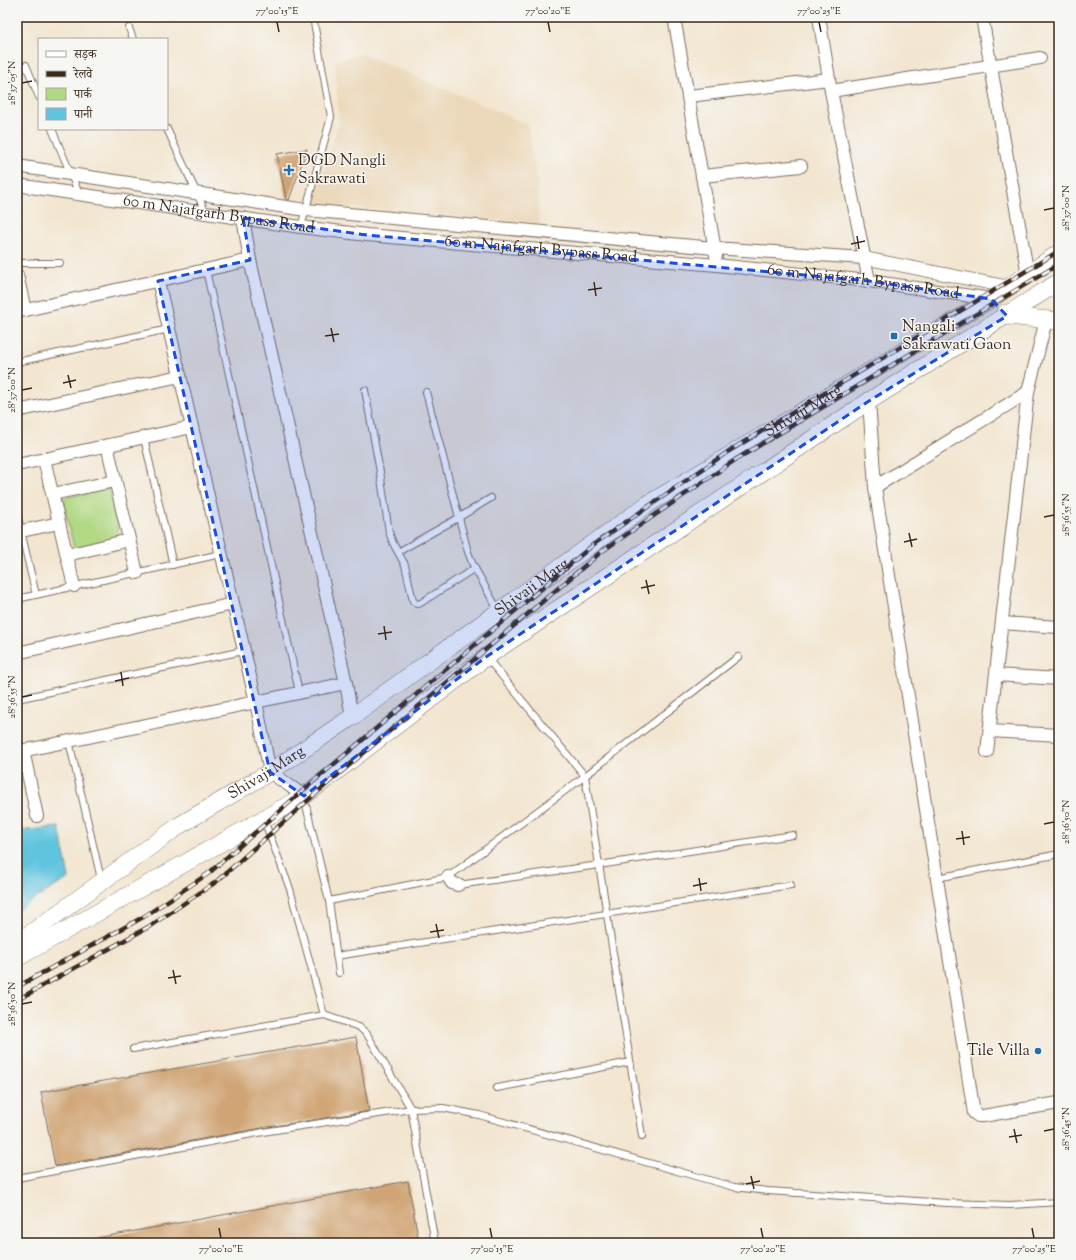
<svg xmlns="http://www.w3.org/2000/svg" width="1076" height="1260" viewBox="0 0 1076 1260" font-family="'Sorts Mill Goudy','Noto Serif Devanagari',serif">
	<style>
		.built { fill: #ecd8ba }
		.green { fill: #b1d883; stroke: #768150 }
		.water { fill: #60c4de; stroke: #4e777e }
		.building { fill: #d0a474 }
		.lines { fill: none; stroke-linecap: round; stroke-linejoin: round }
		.lane-casing { stroke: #7b6c5d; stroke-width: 8 }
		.street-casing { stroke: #7b6c5d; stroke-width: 14 }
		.secondary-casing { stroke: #7b6c5d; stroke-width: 18 }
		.lane { stroke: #fff; stroke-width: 6 }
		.street { stroke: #fff; stroke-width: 12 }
		.secondary { stroke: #fff; stroke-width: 17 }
		.rail-casing { stroke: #3b2a1e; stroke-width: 4.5 }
		.rail { stroke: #f6f6f2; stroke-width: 3; stroke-dasharray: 9; stroke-linecap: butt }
		.marked { fill: #1d4ed8; fill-opacity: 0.2; stroke: #1d4ed8; stroke-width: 3; stroke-dasharray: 8 5; stroke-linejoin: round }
		.ticks { fill: none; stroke: #3b2a1e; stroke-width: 1.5 }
		.poi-dot { fill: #1f6fb2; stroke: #f6f6f2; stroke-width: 1.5 }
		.labels { text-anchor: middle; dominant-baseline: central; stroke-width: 3; stroke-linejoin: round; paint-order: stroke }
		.poi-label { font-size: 16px; fill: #3b2a1e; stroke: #f6f6f2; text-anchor: start }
		.street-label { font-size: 16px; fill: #3b2a1e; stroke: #f6f6f2 }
		.neatline { fill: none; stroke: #3b2a1e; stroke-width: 1.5 }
		.ticks-label { font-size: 10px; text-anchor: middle; fill: #3b2a1e }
	</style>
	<rect width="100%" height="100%" fill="#f6f6f2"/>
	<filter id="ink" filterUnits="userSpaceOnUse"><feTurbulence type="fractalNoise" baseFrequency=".025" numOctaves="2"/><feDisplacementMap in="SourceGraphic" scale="8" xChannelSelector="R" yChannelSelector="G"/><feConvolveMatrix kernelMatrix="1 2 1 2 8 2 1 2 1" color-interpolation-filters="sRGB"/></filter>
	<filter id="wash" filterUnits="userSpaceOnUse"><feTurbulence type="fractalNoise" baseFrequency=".012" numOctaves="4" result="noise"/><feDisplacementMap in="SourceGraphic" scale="16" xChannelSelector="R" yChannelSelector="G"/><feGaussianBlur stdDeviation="0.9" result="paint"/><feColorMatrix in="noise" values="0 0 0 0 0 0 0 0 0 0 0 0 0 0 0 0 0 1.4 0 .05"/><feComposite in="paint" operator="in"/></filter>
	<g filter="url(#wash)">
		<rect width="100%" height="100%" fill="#f3e6d1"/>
		<path class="built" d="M364,54L527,124L536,171L539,224L313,204L339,124L335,61Z"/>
		<path class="green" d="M109,488L120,538L74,549L62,498Z"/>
		<path class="water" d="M59,827L69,878L17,910V831Z"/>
		<g id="blocks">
			<g class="building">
				<path d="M307,149L289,200L286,199L277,154Z"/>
				<path d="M356,1037L369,1111L268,1127L55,1166L41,1092Z"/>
				<path d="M408,1181L419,1243H97V1238Z"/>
			</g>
		</g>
	</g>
	<g filter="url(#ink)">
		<use href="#blocks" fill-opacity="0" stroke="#7b6c5d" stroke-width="1"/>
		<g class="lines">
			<g class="lane-casing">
				<g id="lane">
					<path d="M129,28L133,39"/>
					<path d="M26,65L39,97"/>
					<path d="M52,129L79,194"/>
					<path d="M167,129L206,213"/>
					<path d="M301,227L331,117L313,17"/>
					<path d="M17,263H60"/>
					<path d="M206,270L299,692"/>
					<path d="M17,362L169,329"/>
					<path d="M365,390L380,472L389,532L393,543L405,565L413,601L417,604H419L475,568"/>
					<path d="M426,392L468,552L473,565L498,610"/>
					<path d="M144,438L173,565"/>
					<path d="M17,514L36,595"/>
					<path d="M398,552L458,518L491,498"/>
					<path d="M17,599L221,554"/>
					<path d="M487,658L585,776L642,1136"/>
					<path d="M17,699L243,651"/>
					<path d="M69,741L101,879"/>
					<path d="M304,797L329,901L339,973"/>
					<path d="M937,878L1059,854"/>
					<path d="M458,885L599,865L793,835"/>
					<path d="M329,901L448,877L585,776L738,657"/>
					<path d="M336,956L791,885"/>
					<path d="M324,1015L359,1027L367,1034L411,1109L435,1243"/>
					<path d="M133,1049L324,1015L290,889L264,820"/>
					<path d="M497,1088L630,1062"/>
					<path d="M17,1178L269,1131L411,1109L443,1108L479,1115L734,1187L768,1191L947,1203L1010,1205L1059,1202"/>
				</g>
			</g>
			<g class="street-casing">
				<g id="street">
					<path d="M674,17L716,256"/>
					<path d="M819,17L831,91L869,281"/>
					<path d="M982,17L1028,275"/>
					<path d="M831,91L1040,58"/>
					<path d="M689,96L829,79"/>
					<path d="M17,166L306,210L714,248L864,258L1009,287"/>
					<path d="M702,176L801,166"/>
					<path id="s1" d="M17,185L301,227L367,235L717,265L869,281L991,299"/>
					<path d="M243,218L250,260L346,683L352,717"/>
					<path d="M17,275L25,310"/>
					<path d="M158,281L256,702L270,772L304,796"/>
					<path d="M17,312L250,260"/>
					<path d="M869,401L875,487L974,1113L978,1116H983L1059,1103"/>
					<path d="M17,411L180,376"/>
					<path d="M107,445L137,573"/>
					<path d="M44,459L74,586"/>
					<path d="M17,465L192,427"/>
					<path d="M875,487L1028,392"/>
					<path d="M53,494L115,481"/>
					<path d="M17,532L59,523"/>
					<path d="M67,555L129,540"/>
					<path d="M1002,623L1059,627"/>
					<path d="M17,653L233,604"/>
					<path d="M996,675L1059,679"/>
					<path d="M990,731L1059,735"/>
					<path d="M23,750L37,816"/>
					<path d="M17,752L346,683"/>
					<path d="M987,752L1028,392L1046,320"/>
					<path d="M448,877L452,883L458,885"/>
				</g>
			</g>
			<g class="secondary-casing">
				<g id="secondary">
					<path d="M1005,313L1007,316L1059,321"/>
					<path id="s2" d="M17,941L31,933L180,825L270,772L352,717L648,504L991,299L1059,253"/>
					<path d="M17,958L304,796L486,657L869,401L1059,282"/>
				</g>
			</g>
			<use href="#lane" class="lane"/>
			<use href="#street" class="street"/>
			<use href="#secondary" class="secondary"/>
			<g class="rail-casing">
				<g id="rail">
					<path d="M17,987L145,916L209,873L307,787L594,544L729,451L1059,251"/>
					<path d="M17,1000L150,926L216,882L314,795L601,552L735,460L1059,264"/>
				</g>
			</g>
			<use href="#rail" class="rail"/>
		</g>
	</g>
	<path class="marked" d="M243,218L367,235L869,281L991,299L1007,316L869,401L486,657L304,796L270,772L158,281L250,260Z"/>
	<path class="ticks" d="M277,22L279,32M548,22L550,32M819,22L821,32M22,83L32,81M1044,210L1054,208M857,236L859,249M851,244L865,241M594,282L596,296M588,290L602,288M331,328L334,342M325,336L339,334M68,375L71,388M63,383L76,380M22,390L32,388M1044,517L1054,515M909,533L912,547M904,542L917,539M646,580L649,594M641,588L655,585M384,626L386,640M378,634L392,632M121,672L123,686M115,681L129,678M22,697L32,695M1044,824L1054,822M962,831L964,845M956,839L970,837M699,878L701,891M693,886L707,883M436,924L439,938M430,932L444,930M173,970L176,984M168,978L181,976M22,1004L32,1002M1014,1129L1017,1143M1044,1131L1054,1129M1009,1137L1022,1135M751,1176L754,1189M746,1184L760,1181M219,1228L221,1238M490,1228L492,1238M761,1228L763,1238M1032,1228L1034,1238"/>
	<g class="poi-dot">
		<path d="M287 164h4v4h4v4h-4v4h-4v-4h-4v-4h4z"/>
		<rect x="890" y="332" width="8" height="8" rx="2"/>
		<circle cx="1038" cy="1051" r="4"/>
	</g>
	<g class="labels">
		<g class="poi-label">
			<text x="298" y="161">DGD Nangli<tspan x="298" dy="18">Sakrawati</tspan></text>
			<text x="902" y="327">Nangali<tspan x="902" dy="18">Sakrawati Gaon</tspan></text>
			<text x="1030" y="1051" text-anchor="end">Tile Villa</text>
		</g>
		<g class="street-label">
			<text stroke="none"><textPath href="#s1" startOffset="204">60 m Najafgarh Bypass Road</textPath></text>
			<text stroke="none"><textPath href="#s1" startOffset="528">60 m Najafgarh Bypass Road</textPath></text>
			<text stroke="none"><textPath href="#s1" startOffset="852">60 m Najafgarh Bypass Road</textPath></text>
			<text stroke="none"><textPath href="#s2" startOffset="949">Shivaji Marg</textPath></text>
			<text stroke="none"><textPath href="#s2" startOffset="625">Shivaji Marg</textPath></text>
			<text stroke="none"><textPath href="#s2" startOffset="301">Shivaji Marg</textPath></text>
		</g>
	</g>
	<rect width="1076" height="1260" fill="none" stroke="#f6f6f2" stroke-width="44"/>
	<rect x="38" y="38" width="130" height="92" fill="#f6f6f2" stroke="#aba49d"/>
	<rect x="46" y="51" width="20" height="6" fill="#ffffff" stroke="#aba49d"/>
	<text x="74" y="58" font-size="12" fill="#3b2a1e">सड़क</text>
	<rect x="46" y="71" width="20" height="6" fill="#3b2a1e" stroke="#aba49d"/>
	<text x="74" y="78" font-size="12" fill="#3b2a1e">रेलवे</text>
	<rect x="46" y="88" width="20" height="12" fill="#b1d883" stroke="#aba49d"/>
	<text x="74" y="98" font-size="12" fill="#3b2a1e">पार्क</text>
	<rect x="46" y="108" width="20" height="12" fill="#60c4de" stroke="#aba49d"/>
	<text x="74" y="118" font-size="12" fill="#3b2a1e">पानी</text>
	<rect x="22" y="22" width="1032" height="1216" class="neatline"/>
	<g class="ticks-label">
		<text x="277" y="14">77°00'15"E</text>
		<text x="548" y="14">77°00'20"E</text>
		<text x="819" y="14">77°00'25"E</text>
		<text transform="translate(11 83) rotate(-90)" y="4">28°37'05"N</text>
		<text transform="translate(1065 208) rotate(-90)" y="4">28°37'00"N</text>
		<text transform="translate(11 390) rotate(-90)" y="4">28°37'00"N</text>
		<text transform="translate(1065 515) rotate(-90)" y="4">28°36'55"N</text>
		<text transform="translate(11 697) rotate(-90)" y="4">28°36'55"N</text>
		<text transform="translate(1065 822) rotate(-90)" y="4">28°36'50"N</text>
		<text transform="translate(11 1004) rotate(-90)" y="4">28°36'50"N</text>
		<text transform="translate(1065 1129) rotate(-90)" y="4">28°36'45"N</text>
		<text x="221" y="1252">77°00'10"E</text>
		<text x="492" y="1252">77°00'15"E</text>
		<text x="763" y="1252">77°00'20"E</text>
		<text x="1034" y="1252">77°00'25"E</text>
	</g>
</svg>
